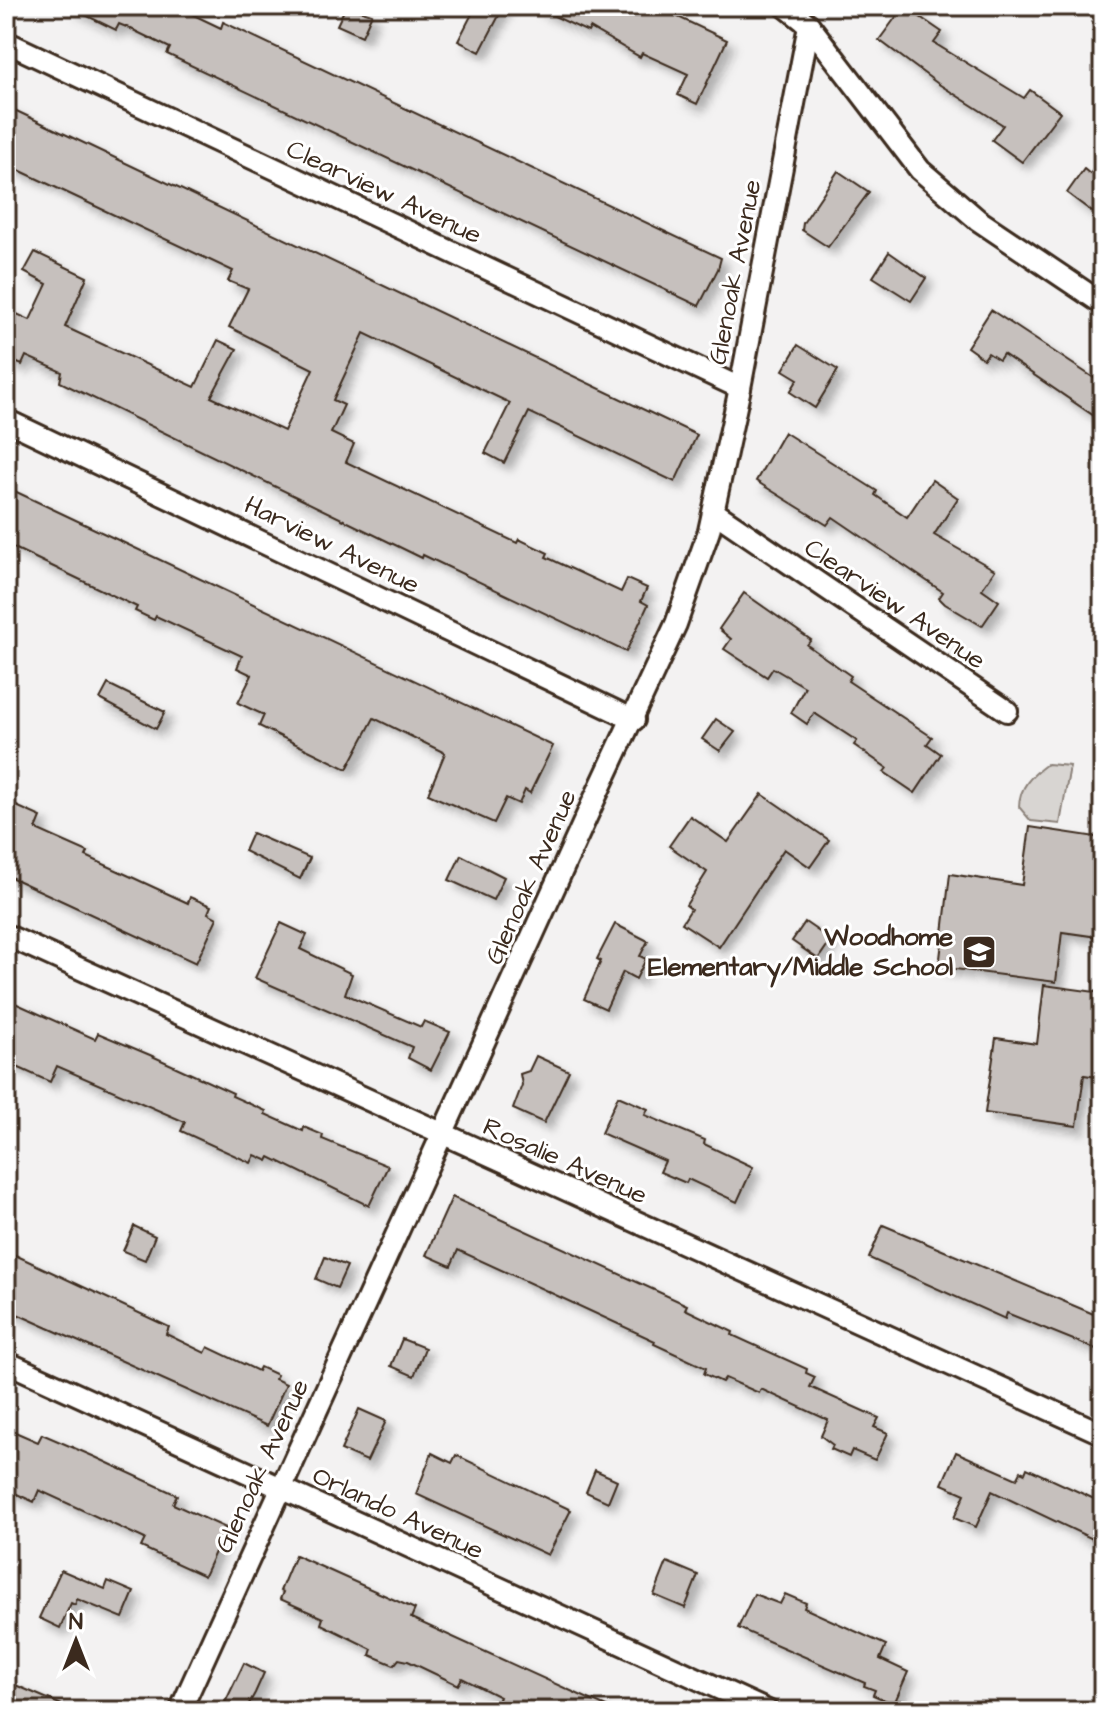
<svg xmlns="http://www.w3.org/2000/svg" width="1109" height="1717" viewBox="0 0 1109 1717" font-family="'Architects Daughter',sans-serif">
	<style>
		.green { fill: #d8d5d2; stroke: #8a8078; stroke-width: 2 }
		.building { fill: #c6c0bd; stroke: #3b2a1e; stroke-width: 2; filter: url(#shadow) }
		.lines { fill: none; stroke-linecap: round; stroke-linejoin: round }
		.minor-casing { stroke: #3b2a1e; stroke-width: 26 }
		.minor { stroke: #fff; stroke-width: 20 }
		.labels { text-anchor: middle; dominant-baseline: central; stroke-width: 6; stroke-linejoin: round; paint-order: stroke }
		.street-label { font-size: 26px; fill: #3b2a1e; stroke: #fff }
		.poi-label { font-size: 26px; font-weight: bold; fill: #3b2a1e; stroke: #fff; text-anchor: end }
	</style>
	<defs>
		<filter id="shadow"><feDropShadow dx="7" dy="7" stdDeviation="4" flood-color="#0004"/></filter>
	</defs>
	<rect width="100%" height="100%" fill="#f3f2f2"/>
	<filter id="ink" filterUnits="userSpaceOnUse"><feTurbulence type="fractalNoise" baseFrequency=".0125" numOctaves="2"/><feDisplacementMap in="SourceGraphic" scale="16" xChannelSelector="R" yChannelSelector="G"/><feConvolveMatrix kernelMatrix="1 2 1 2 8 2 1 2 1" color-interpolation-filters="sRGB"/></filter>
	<g filter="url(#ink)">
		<path class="green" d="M1047,764L1070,766L1060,824L1031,821L1019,807C1019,787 1032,775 1047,764Z"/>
		<g class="building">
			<path d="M67,6H175L221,28L223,22L721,258L718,269L699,306L167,54L170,48L129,28L119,24L116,30Z"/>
			<path d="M346,6L372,14L362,36L337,25Z"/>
			<path d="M476,6H504L480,52L458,41Z"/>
			<path d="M533,6H655L727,40L697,104L678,95L688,74L642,53L640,57L590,28L588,32Z"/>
			<path d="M904,6L942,32L934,43L1024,98L1030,90L1060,112L1022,162L992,140L1003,125L937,83L879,40Z"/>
			<path d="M6,106L697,435L675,482L529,412L504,463L485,453L510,403L364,333L333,400L344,405L331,433L354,444L346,462L517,543L519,539L548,553L546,557L621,592L627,579L647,588L641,601L648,605L626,652L423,555L422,558L60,382L62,372L26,356L22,365L6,358V309L30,320L47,284L24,272L35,252L87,277L65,327L195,387L218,340L237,349L211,397L284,431L313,369L229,327L248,289L228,281L233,271L6,164Z"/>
			<path d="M1103,157V220L1067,193L1084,169L1090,174Z"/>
			<path d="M838,171L869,192L828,247L802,230L803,223Z"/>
			<path d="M889,252L926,278L911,301L873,277Z"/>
			<path d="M991,310L1103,384V422L1003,354L999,360L988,353L984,359L967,347Z"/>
			<path d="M798,345L838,370L815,408L790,392L798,379L783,370Z"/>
			<path d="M784,432L877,491L875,495L907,517L932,480L958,498L934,535L995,570L982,589L999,601L982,626L945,604L939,598L943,592L833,517L827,525L756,481Z"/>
			<path d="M6,487L553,746L530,793L525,790L519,804L506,798L494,823L428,794L445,753L374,718L347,769L259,726L264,715L238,703L252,675L237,668L242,656L156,616L154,620L135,611L137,607L6,544Z"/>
			<path d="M744,593L811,640L807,645L851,676L848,681L932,737L927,744L941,754L915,793L884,772L887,768L854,745L857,741L814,713L807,724L791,713L805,687L773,668L767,677L724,649L731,639L719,629Z"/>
			<path d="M108,684L165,712L156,729L100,699Z"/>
			<path d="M716,719L735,732L720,751L702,739Z"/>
			<path d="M762,794L829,840L810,867L784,849L719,947L682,923L691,909L686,905L707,872L669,846L690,816L728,842Z"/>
			<path d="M12,804L41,817L36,829L88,852L86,856L188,903L190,897L211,906L208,913L217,918L196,963L6,875V816Z"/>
			<path d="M1030,827L1103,838V900L1098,937L1062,932L1056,982L939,967L950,874L1022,885Z"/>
			<path d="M252,833L310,858L300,879L244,851Z"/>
			<path d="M461,855L504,877L493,900L449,880Z"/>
			<path d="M805,922L831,940L818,959L792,941Z"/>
			<path d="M281,923L307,935L300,949L352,974L345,994L421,1027L424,1021L450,1032L431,1070L408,1058L412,1047L255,978Z"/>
			<path d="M615,924L648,941L640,956L646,959L636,979L623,972L606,1009L584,999L601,961L597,959Z"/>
			<path d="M1044,985L1103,993V1078L1084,1075L1077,1126L985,1113L996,1038L1037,1044Z"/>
			<path d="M6,999L95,1039L98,1033L150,1055L233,1093L232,1096L266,1111L265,1114L303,1131L304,1127L323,1135L322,1139L388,1166L369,1206L270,1157L268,1161L255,1155L251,1163L181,1131L185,1122L57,1066L50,1082L6,1062Z"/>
			<path d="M536,1056L569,1071L544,1123L513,1109L522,1085L520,1074L529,1071Z"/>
			<path d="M618,1096L648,1109L645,1115L705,1140L704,1144L753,1167L737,1202L688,1179L686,1183L660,1172L665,1161L601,1133Z"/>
			<path d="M452,1197L687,1305L685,1309L733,1332L732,1335L807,1369L806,1373L815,1377L810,1387L879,1418L874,1427L888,1433L875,1460L852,1450L849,1457L831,1449L833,1445L821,1436L828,1420L761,1389L759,1393L725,1378L722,1382L704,1374L706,1368L654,1344L655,1341L458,1250L451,1266L426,1255Z"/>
			<path d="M883,1225L1103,1318V1352L1007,1313L1005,1319L869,1258Z"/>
			<path d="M134,1226L155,1236L145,1260L123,1251Z"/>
			<path d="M13,1254L169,1327L166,1334L205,1353L208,1347L258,1371L260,1367L277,1375L275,1379L286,1384L267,1426L6,1309V1269Z"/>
			<path d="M325,1257L347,1266L337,1288L316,1279Z"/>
			<path d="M402,1339L425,1348L414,1376L391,1366Z"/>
			<path d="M359,1409L386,1421L367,1461L341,1450Z"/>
			<path d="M6,1428L38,1442L42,1434L95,1457L177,1495L173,1504L226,1528L204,1576L141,1547L145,1539L39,1490L34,1502L6,1489Z"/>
			<path d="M956,1452L1017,1479L1021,1471L1025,1473L1027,1468L1103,1503V1544L992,1491L976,1527L954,1518L965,1494L942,1484Z"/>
			<path d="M432,1453L452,1463L456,1455L571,1510L548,1555L416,1494Z"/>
			<path d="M595,1470L617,1480L608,1502L586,1492Z"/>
			<path d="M295,1555L415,1609L411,1618L615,1711H494L500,1697L462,1678L458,1685L408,1661L399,1659L394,1665L370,1655L372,1649L321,1624L323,1618L280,1599L283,1592L280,1591Z"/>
			<path d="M667,1562L698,1575L685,1608L654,1595Z"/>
			<path d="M61,1570L105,1589L108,1581L134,1592L123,1618L77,1599L75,1605L71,1603L60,1628L39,1618Z"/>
			<path d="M754,1594L780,1604L785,1594L806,1603L804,1608L886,1645L880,1659L908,1672L894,1704L873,1695L875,1690L864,1686L865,1683L738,1628Z"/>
			<path d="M244,1663L264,1673L255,1693L245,1711H221Z"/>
			<path d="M6,1681L76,1711H6Z"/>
		</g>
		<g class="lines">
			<g class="minor-casing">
				<g id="minor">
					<path d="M785,6L809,25L920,170L978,220L1103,304"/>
					<path d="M6,42L740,388"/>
					<path d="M6,420L634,720"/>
					<path d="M714,512L1007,711"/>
					<path d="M6,935L1103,1434"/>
					<path d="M6,1362L768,1711"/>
					<path d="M180,1711L594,800L676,624L709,531L740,388L809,25"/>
				</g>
			</g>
			<use href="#minor" class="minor"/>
		</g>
	</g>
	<defs>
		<g id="school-square" transform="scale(1.8)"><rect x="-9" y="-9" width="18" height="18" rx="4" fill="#3b2a1e" stroke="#fff"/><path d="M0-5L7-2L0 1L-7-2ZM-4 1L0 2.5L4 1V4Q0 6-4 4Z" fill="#fff"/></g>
	</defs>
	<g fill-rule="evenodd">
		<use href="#school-square" x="979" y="952"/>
	</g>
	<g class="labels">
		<g class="street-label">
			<text transform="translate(384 192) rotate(25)">Clearview Avenue</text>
			<text transform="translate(735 272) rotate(-79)">Glenoak Avenue</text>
			<text transform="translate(332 545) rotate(26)">Harview Avenue</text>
			<text transform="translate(895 604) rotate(34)">Clearview Avenue</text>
			<text transform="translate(531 877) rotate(-66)">Glenoak Avenue</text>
			<text transform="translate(565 1161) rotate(24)">Rosalie Avenue</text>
			<text transform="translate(262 1466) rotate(-65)">Glenoak Avenue</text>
			<text transform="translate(398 1513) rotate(25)">Orlando Avenue</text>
		</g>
		<g class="poi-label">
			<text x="953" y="937">Woodhome<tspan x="953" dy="30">Elementary/Middle School</tspan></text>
		</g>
	</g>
	<rect width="1109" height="1717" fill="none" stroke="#fff" stroke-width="32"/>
	<rect x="16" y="16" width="1077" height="1685" fill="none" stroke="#3b2a1e" stroke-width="3" filter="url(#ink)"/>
	<g transform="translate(76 1641)" stroke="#ffffff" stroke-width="6" paint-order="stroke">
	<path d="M0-6L14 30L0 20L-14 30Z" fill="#3b2a1e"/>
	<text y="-12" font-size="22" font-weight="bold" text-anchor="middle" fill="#3b2a1e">N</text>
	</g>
</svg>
